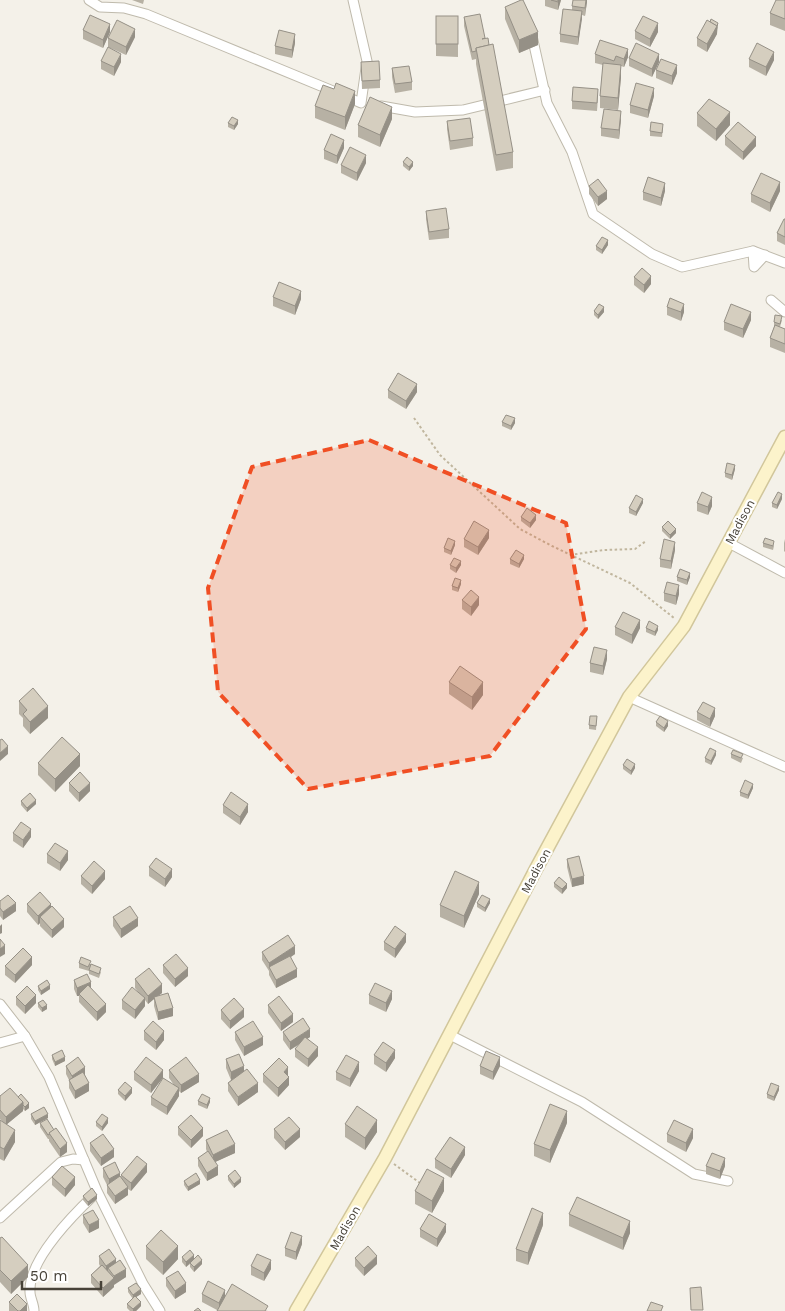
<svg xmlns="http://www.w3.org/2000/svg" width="785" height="1311" viewBox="0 0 785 1311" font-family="'Work Sans',sans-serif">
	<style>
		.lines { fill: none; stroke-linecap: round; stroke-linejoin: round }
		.street-casing { stroke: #bfbaac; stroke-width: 11 }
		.secondary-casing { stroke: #d1c69b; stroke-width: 15 }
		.path { stroke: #c0b69e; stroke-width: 2; stroke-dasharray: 2.5 2.5; stroke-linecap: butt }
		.street { stroke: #fff; stroke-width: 9 }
		.secondary { stroke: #fcf3cb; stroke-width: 12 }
		.wall { fill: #b7b1a4 }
		.shaded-wall { fill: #959086 }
		.building { fill: #d5cebf; stroke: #959086 }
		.marked { fill: #f04f24; fill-opacity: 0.2; stroke: #f04f24; stroke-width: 4; stroke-dasharray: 10 6; stroke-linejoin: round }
		.labels { text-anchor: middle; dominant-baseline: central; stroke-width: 4.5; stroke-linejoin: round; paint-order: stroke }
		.street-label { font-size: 12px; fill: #474238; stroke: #fff }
	</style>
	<rect width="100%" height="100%" fill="#f4f1e9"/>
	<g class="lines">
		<g class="street-casing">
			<g id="street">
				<path d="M89,0L100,7L124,8L146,14L333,91"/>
				<path d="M532,36L547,103L572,152L593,214L652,254L682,267L753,251L785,263"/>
				<path d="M345,96L361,103L367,61L353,0"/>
				<path d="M381,106L415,112L463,110L545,90"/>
				<path d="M753,251L754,267L765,255"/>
				<path d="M771,300L785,312"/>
				<path d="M729,543L785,573"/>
				<path d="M629,697L785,767"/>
				<path d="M0,1004L25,1036L49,1077L97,1191L143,1284L160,1311"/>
				<path d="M450,1035L582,1102L694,1174L728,1181"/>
				<path d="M0,1043L25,1036"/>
				<path d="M0,1218L61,1162L73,1159L84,1160"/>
				<path d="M34,1311C34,1304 30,1298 30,1292C28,1260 72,1216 94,1195"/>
			</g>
		</g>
		<g class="secondary-casing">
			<path id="secondary" d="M296,1311L385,1158L536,869L629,697L684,626L785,437"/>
		</g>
		<g class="path">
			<path d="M414,418L440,455L520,529L552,546L630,583L674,618"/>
			<path d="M570,555L604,550L635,549L646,541"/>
			<path d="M394,1164L420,1183"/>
		</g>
		<use href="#street" class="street"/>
		<use href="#secondary" class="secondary"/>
	</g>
	<g class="wall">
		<path d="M132,0H144L143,4Z"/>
		<path d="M545,0H561L558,10L545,6Z"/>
		<path d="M587,0L585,16L582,15L578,45L560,42V34L572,10V6Z"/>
		<path d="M785,0V31L770,25V13Z"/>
		<path d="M505,7L538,45L519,53L505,19Z"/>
		<path d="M436,16H458V57L436,56Z"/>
		<path d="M464,17L485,39L513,152V168L496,171L476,64V59L472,60L464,26Z"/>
		<path d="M718,27L717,29V34L707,52L697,46V38Z"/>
		<path d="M83,30L110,32L103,48L83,39Z"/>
		<path d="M635,31L658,32L650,47L635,39Z"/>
		<path d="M135,37L126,55L108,47V38Z"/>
		<path d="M295,43L292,58L275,54V46Z"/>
		<path d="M595,54L628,57L624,67L621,66V77L618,110L600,108V96L603,65L595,63Z"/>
		<path d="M629,58L659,62L652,77L629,66Z"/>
		<path d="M749,59L774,60L766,76L749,67Z"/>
		<path d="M101,61L121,62L114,76L101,69Z"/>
		<path d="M361,62L380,80V88L362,89Z"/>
		<path d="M392,68L412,82V90L395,93L392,77Z"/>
		<path d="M656,70L677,73L672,85L656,78Z"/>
		<path d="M654,96L648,118L630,113V105Z"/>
		<path d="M598,97L597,111L572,109V101Z"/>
		<path d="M355,104L345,130L315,118V106Z"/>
		<path d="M697,113L730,125L716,141L697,126Z"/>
		<path d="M392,119L380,147L358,137V125Z"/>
		<path d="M621,119L619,139L601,136V128Z"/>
		<path d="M447,121L473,138V146L450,150L447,129Z"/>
		<path d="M228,123L238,124L234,130L228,127Z"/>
		<path d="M663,128L662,137L650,136V131Z"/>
		<path d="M725,136L756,146L743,160L725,145Z"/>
		<path d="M344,148L337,164L324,159V150Z"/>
		<path d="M403,162L413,166L409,171L403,166Z"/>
		<path d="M366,163L357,181L341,173V165Z"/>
		<path d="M589,186L607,199L598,206L589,194Z"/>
		<path d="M665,191L661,206L643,200V192Z"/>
		<path d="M780,191L770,212L751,202V194Z"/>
		<path d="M426,211L449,229V238L429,240L426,219Z"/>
		<path d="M785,219V245L777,241V233Z"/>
		<path d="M608,245L602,254L596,250V246Z"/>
		<path d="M634,277L651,284L644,293L634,285Z"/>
		<path d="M273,297L301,299L295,315L273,306Z"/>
		<path d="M667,307L684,312L681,321L667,315Z"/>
		<path d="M594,311L604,312L598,319L594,315Z"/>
		<path d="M751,320L743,338L724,330V322Z"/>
		<path d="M782,320L780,327L785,329V353L770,347V338L774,327V322Z"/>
		<path d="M388,390L417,392L406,409L388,398Z"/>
		<path d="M502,422L515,423L511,430L502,426Z"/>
		<path d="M735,469L732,480L725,477V473Z"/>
		<path d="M782,499L777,509L772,507V503Z"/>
		<path d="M643,503L636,516L629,513V508Z"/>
		<path d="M697,503L712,506L708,515L697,511Z"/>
		<path d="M521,517L536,520L530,528L521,521Z"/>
		<path d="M662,527L676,533L670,539L662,531Z"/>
		<path d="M489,538L478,555L464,547V539Z"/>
		<path d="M785,539V552L784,551V543Z"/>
		<path d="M763,543L774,546L773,550L763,547Z"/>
		<path d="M455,545L451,555L444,552V548Z"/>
		<path d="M675,550L671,569L660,567V559Z"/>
		<path d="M510,559H524L519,568L510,564Z"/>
		<path d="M450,565H461L456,573L450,569Z"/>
		<path d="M677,577H690L687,585L677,581Z"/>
		<path d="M461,584L458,592L452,590V586Z"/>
		<path d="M664,593L679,594L676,605L664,601Z"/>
		<path d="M462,600L479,605L471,616L462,609Z"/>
		<path d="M615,627L640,628L632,644L615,635Z"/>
		<path d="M646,628L658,630L655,636L646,632Z"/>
		<path d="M607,659L603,675L590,672V663Z"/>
		<path d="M449,682L483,695L472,710L449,694Z"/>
		<path d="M19,701L48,718L30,734L23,726V718L19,714Z"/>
		<path d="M697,712L715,716L710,727L697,720Z"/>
		<path d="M597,716L596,730L589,729V725Z"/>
		<path d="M656,722L668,726L664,732L656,726Z"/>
		<path d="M731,754L743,758L741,763L731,758Z"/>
		<path d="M716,755L711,765L705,762V758Z"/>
		<path d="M38,763L80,766L55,792L38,775Z"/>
		<path d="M623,765L635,768L631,775L623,769Z"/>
		<path d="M69,783L90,791L79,802L69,791Z"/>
		<path d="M753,788L748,799L740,796V792Z"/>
		<path d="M21,801L36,804L27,812L21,805Z"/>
		<path d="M223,805L248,812L240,825L223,813Z"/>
		<path d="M13,833L31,837L23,848L13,841Z"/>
		<path d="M47,854L68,860L60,871L47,863Z"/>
		<path d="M567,859L584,884L572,887L567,867Z"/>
		<path d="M149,867L172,877L165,887L149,876Z"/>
		<path d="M81,876L105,879L92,894L81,884Z"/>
		<path d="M554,883L567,888L562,894L554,887Z"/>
		<path d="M479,894L464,928L440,917V905Z"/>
		<path d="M0,901L16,911L3,920L0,916Z"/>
		<path d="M477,903H490L485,912L477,907Z"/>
		<path d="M27,904L51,907L64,927L52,938L40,926V923L38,925L27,912Z"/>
		<path d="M113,917L138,926L121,938L113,926Z"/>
		<path d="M384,942H406L395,958L384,950Z"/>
		<path d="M262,952L295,954L291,957L297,977L276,988L269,975V971L262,960Z"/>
		<path d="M79,963L91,964L101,972L99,978L89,974V971L79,968Z"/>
		<path d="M32,965L15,983L5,975V966Z"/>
		<path d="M163,965L188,976L175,987L163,973Z"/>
		<path d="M135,979L162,993L158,996L173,1016L158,1020L154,1006V999L148,1004L145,1000V1006L135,1019L122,1009V1000L139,993L135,988Z"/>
		<path d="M74,980L91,988L106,1012L97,1021L79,1002V996H77L74,989Z"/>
		<path d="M38,986L50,989L41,995L38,990Z"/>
		<path d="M369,995L392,999L386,1012L369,1004Z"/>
		<path d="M16,997L36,1003L25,1014L16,1005Z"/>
		<path d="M38,1003L47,1009L42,1012L38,1007Z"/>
		<path d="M268,1005L293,1022L281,1031L268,1013Z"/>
		<path d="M221,1010L244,1017L230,1029L221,1019Z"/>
		<path d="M144,1031L164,1040L156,1050L144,1040Z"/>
		<path d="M235,1032L263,1045L244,1056L235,1040Z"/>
		<path d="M283,1032L310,1037L307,1039L318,1056L308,1067L295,1057V1049L300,1044L290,1050L283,1040Z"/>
		<path d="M52,1055L65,1061L55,1066L52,1059Z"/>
		<path d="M374,1055L395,1058L386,1072L374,1064Z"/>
		<path d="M226,1059L244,1071L258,1092L238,1106L228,1091V1083L231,1080L226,1068Z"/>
		<path d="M66,1066L85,1076L89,1091L75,1099L69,1088V1080L66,1074Z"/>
		<path d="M480,1066H500L493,1080L480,1074Z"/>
		<path d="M163,1070L151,1093L134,1080V1072Z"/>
		<path d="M169,1070L199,1082L181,1093L179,1091V1096L167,1115L151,1105V1097L174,1085L169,1078Z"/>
		<path d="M359,1071L350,1087L336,1080V1072Z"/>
		<path d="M263,1074L288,1076L289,1085L278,1097L263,1082Z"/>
		<path d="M118,1090L132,1093L125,1101L118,1094Z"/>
		<path d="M779,1090L774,1101L767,1098V1094Z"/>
		<path d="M0,1096L18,1097L29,1108L25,1111L23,1109V1111L7,1124L15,1142L4,1161L0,1159V1120L3,1122L0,1119Z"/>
		<path d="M198,1101L210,1102L207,1109L198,1105Z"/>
		<path d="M31,1114L48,1118L35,1125L31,1119Z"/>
		<path d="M96,1122L108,1123L102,1131L96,1126Z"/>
		<path d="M40,1123L54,1130L67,1152L60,1157L49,1141V1139H48L40,1127Z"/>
		<path d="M567,1123L550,1163L534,1156V1144Z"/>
		<path d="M345,1124L377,1132L365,1150L345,1137Z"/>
		<path d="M178,1127L203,1136L191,1148L178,1135Z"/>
		<path d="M274,1129L300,1137L285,1150L274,1138Z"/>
		<path d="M667,1134L693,1138L686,1152L667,1142Z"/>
		<path d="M206,1140L235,1153L215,1162L218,1175L207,1181L198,1166V1158L207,1152L206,1149Z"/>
		<path d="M90,1143L114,1157L101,1166L90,1151Z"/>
		<path d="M465,1155L451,1178L435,1168V1159Z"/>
		<path d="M706,1166H725L720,1179L706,1174Z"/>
		<path d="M103,1168L120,1176L121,1177V1175L147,1172L131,1191L128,1189V1195L115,1204L107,1193V1185L103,1177Z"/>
		<path d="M228,1176L241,1182L234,1188L228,1180Z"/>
		<path d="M52,1177L75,1185L65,1197L52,1185Z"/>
		<path d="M184,1181L200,1184L188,1191L184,1185Z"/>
		<path d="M415,1191H444L432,1213L415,1204Z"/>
		<path d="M83,1196L97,1199L88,1206L83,1200Z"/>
		<path d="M569,1214L630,1233L623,1250L569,1226Z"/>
		<path d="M83,1215L99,1228L89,1233L83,1223Z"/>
		<path d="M543,1225L528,1265L516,1261V1249Z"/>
		<path d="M420,1229L446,1232L437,1247L420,1237Z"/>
		<path d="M0,1238L28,1277L11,1294L0,1282Z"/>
		<path d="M302,1244L296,1260L285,1256V1248Z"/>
		<path d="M146,1246L178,1259L163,1275L146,1259Z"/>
		<path d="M99,1256L116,1263L126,1277L114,1284V1287L103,1297L91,1283V1275L100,1266L99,1264Z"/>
		<path d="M182,1257L194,1258L202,1264L194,1272L190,1267V1264L186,1267L182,1262Z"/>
		<path d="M355,1258L377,1264L364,1276L355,1266Z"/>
		<path d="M251,1266L271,1269L264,1281L251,1275Z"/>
		<path d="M166,1278L186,1292L175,1299L166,1286Z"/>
		<path d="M128,1288L141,1294L136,1297L141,1306L136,1311H130L127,1308V1304L133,1299L128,1292Z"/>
		<path d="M202,1294L268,1311L217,1310L202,1302Z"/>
		<path d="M9,1302L27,1311H9Z"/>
	</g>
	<g class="shaded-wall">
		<path d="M558,0H561L558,10Z"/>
		<path d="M586,0H587V2L585,16Z"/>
		<path d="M582,11V19L578,45V37Z"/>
		<path d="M658,23V32L650,47V39Z"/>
		<path d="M718,23L717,34L707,52V44Z"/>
		<path d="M110,24V32L103,48V40Z"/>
		<path d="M135,29V37L126,55V47Z"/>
		<path d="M538,32V45L519,53V40Z"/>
		<path d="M295,34V43L292,58V50Z"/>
		<path d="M628,49V57L624,67V59Z"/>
		<path d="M774,52V60L766,76V67Z"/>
		<path d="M121,54V62L114,76V67Z"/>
		<path d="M659,54V62L652,77V69Z"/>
		<path d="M621,65V77L618,110V98Z"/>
		<path d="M677,65V73L672,85V76Z"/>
		<path d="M654,88V96L648,118V110Z"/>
		<path d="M355,91V104L345,130V117Z"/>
		<path d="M392,107V119L380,147V135Z"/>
		<path d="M621,111V119L619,139V130Z"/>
		<path d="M730,112V125L716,141V129Z"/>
		<path d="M238,120V124L234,130V126Z"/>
		<path d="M756,137V146L743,160V152Z"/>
		<path d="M344,140V148L337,164V156Z"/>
		<path d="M366,155V163L357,181V173Z"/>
		<path d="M413,162V166L409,171V167Z"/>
		<path d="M780,182V191L770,212V203Z"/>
		<path d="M665,183V191L661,206V198Z"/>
		<path d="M607,191V199L598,206V197Z"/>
		<path d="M608,240V245L602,254V250Z"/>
		<path d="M651,276V284L644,293V285Z"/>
		<path d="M301,291V299L295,315V306Z"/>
		<path d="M684,304V312L681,321V312Z"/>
		<path d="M604,307V312L598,319V315Z"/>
		<path d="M751,312V320L743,338V329Z"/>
		<path d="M417,384V392L406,409V401Z"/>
		<path d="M515,418V423L511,430V426Z"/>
		<path d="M735,465V469L732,480V475Z"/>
		<path d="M782,494V499L777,509V505Z"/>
		<path d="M712,497V506L708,515V507Z"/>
		<path d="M643,499V503L636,516V512Z"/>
		<path d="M536,515V520L530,528V523Z"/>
		<path d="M676,529V533L670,539V535Z"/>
		<path d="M489,530V538L478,555V547Z"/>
		<path d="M455,541V545L451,555V551Z"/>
		<path d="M675,542V550L671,569V561Z"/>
		<path d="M524,555V559L519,568V564Z"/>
		<path d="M461,561V565L456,573V568Z"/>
		<path d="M690,573V577L687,585V580Z"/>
		<path d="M461,580V584L458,592V588Z"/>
		<path d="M679,585V594L676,605V596Z"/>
		<path d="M479,597V605L471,616V607Z"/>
		<path d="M640,620V628L632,644V635Z"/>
		<path d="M658,626V630L655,636V632Z"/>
		<path d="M607,650V659L603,675V666Z"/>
		<path d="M483,682V695L472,710V697Z"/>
		<path d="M48,706V718L30,734V722Z"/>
		<path d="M715,708V716L710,727V719Z"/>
		<path d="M668,721V726L664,732V728Z"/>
		<path d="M8,746V754L0,761V753Z"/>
		<path d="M716,751V755L711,765V761Z"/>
		<path d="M80,754V766L55,792V779Z"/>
		<path d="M635,764V768L631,775V771Z"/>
		<path d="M90,783V791L79,802V793Z"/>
		<path d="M753,784V788L748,799V795Z"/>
		<path d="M36,800V804L27,812V808Z"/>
		<path d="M248,804V812L240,825V817Z"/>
		<path d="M31,829V837L23,848V840Z"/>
		<path d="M68,851V860L60,871V863Z"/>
		<path d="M172,869V877L165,887V879Z"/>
		<path d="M105,871V879L92,894V886Z"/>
		<path d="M584,876V884L572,887V879Z"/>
		<path d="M479,882V894L464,928V916Z"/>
		<path d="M567,884V888L562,894V889Z"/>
		<path d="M490,899V903L485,912V908Z"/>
		<path d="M16,903V911L3,920V912Z"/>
		<path d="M51,904V913L40,917V923L38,925V916Z"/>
		<path d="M138,918V926L121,938V929Z"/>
		<path d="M64,919V927L52,938V930Z"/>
		<path d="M2,924V933L0,934V926Z"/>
		<path d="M406,934V942L395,958V949Z"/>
		<path d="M5,945V954L0,957V949Z"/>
		<path d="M295,946V954L271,970L269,967V971V963Z"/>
		<path d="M32,957V965L15,983V975Z"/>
		<path d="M188,968V976L175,987V979Z"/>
		<path d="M297,969V977L276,988V980Z"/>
		<path d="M91,982V990L79,994V996H77V988Z"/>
		<path d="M162,984V993L154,999V997V999L148,1004V996Z"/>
		<path d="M50,985V989L41,995V991Z"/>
		<path d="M392,991V999L386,1012V1003Z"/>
		<path d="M36,995V1003L25,1014V1006Z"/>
		<path d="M145,998V1006L135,1019V1010Z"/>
		<path d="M106,1004V1012L97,1021V1012Z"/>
		<path d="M47,1005V1009L42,1012V1008Z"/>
		<path d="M173,1008V1016L158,1020V1012Z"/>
		<path d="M244,1009V1017L230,1029V1021Z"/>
		<path d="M293,1014V1022L281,1031V1023Z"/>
		<path d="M310,1029V1037L290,1050V1042Z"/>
		<path d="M164,1031V1040L156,1050V1042Z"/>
		<path d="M263,1037V1045L244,1056V1047Z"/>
		<path d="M318,1047V1056L308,1067V1059Z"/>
		<path d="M395,1050V1058L386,1072V1063Z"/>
		<path d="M65,1057V1061L55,1066V1062Z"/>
		<path d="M500,1057V1066L493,1080V1072Z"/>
		<path d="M359,1062V1071L350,1087V1079Z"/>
		<path d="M244,1066V1074L231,1080V1072Z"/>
		<path d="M85,1067V1076L72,1084V1076Z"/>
		<path d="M288,1067V1076L284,1080V1072Z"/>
		<path d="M163,1070V1078L151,1093V1085Z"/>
		<path d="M199,1074V1082L181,1093V1085Z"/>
		<path d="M289,1077V1085L278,1097V1088Z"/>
		<path d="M89,1083V1091L75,1099V1091Z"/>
		<path d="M258,1083V1092L238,1106V1097Z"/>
		<path d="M779,1086V1090L774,1101V1097Z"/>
		<path d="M132,1088V1093L125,1101V1096Z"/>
		<path d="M179,1088V1096L167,1115V1107Z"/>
		<path d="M210,1098V1102L207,1109V1105Z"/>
		<path d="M23,1102V1111L6,1125V1117Z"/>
		<path d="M29,1103V1108L25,1111V1107Z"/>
		<path d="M567,1111V1123L550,1163V1150Z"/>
		<path d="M48,1114V1118L35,1125V1121Z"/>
		<path d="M108,1118V1123L102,1131V1127Z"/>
		<path d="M377,1120V1132L365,1150V1138Z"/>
		<path d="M203,1128V1136L191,1148V1140Z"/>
		<path d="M300,1129V1137L285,1150V1142Z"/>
		<path d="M693,1129V1138L686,1152V1143Z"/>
		<path d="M15,1130V1142L4,1161V1149Z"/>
		<path d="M67,1143V1152L60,1157V1149Z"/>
		<path d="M235,1144V1153L213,1163V1155Z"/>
		<path d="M465,1147V1155L451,1178V1169Z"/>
		<path d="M114,1149V1157L101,1166V1158Z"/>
		<path d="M725,1158V1166L720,1179V1171Z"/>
		<path d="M147,1164V1172L131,1191V1183Z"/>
		<path d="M218,1166V1175L207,1181V1173Z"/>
		<path d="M120,1173V1181L109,1187V1179Z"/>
		<path d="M75,1177V1185L65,1197V1189Z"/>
		<path d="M241,1178V1182L234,1188V1184Z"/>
		<path d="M444,1178V1191L432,1213V1201Z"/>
		<path d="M200,1180V1184L188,1191V1187Z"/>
		<path d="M128,1187V1195L115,1204V1196Z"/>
		<path d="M97,1195V1199L88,1206V1202Z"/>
		<path d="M543,1213V1225L528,1265V1253Z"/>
		<path d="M99,1220V1228L89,1233V1225Z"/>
		<path d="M630,1221V1233L623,1250V1238Z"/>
		<path d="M446,1224V1232L437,1247V1239Z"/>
		<path d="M302,1236V1244L296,1260V1252Z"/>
		<path d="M178,1246V1259L163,1275V1262Z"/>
		<path d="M194,1255V1259L186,1267V1262Z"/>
		<path d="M377,1256V1264L364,1276V1268Z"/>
		<path d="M116,1259V1267L108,1268V1273L106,1274V1266Z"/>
		<path d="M202,1260V1264L194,1272V1267Z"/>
		<path d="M271,1260V1269L264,1281V1273Z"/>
		<path d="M28,1265V1277L11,1294V1281Z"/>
		<path d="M126,1269V1277L114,1285V1276Z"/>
		<path d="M114,1278V1287L103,1297V1288Z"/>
		<path d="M186,1283V1292L175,1299V1291Z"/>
		<path d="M141,1289V1294L133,1299V1295Z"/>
		<path d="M225,1290V1299L219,1311V1303Z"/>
		<path d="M141,1302V1306L136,1311H133V1309Z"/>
		<path d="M27,1304V1311H20Z"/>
	</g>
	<g class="building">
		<path d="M521,0H523L538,32L519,40L505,7Z"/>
		<path d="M551,0H558V2Z"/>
		<path d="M573,0H586L585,8L572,6Z"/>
		<path d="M776,0H785V19L770,13Z"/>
		<path d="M563,9L582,11L578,37L560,34Z"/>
		<path d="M480,14L485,38L482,39L488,38L489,45L476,48V51L472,52L464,17Z"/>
		<path d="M90,15L110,24L103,40L83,30Z"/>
		<rect x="436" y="16" width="22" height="28"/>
		<path d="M643,16L658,23L650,39L635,31Z"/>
		<path d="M711,19L718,23L717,26L710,22Z"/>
		<path d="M117,20L135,29L126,47L108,38Z"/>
		<path d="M707,20L717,26L707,44L697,38Z"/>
		<path d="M279,30L295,34L292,50L275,46Z"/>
		<path d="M600,40L628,49L624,59L616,56L614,61L595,54Z"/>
		<path d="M636,43L659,54L652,69L629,58Z"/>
		<path d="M757,43L774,52L766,67L749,59Z"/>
		<path d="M493,44L513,152L496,155L476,48Z"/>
		<path d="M108,47L121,54L114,67L101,61Z"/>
		<path d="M661,59L677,65L672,76L656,70Z"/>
		<path d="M379,61L380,80L362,81L361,62Z"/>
		<path d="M603,63L621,65L618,98L600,96Z"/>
		<path d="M409,66L412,82L395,84L392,68Z"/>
		<path d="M336,83L355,91L345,117L315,106L323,85L334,89Z"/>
		<path d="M636,83L654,88L648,110L630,105Z"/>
		<path d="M573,87L598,89L597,103L572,101Z"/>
		<path d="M370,97L392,107L380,135L358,125Z"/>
		<path d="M709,99L730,112L716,129L697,113Z"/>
		<path d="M604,109L621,111L619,130L601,128Z"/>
		<path d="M232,117L238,120L234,126L228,123Z"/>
		<path d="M470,118L473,138L450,141L447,121Z"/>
		<path d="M651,122L663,124L662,133L650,131Z"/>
		<path d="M738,122L756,137L743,152L725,136Z"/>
		<path d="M331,134L344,140L337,156L324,150Z"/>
		<path d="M350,147L366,155L357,173L341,165Z"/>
		<path d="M407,157L413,162L409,167L403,162Z"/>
		<path d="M761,173L780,182L770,203L751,194Z"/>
		<path d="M648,177L665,183L661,198L643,192Z"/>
		<path d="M598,179L607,191L598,197L589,186Z"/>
		<path d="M446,208L449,229L429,232L426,211Z"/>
		<path d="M784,219H785V237L777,233Z"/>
		<path d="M602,237L608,240L602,250L596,246Z"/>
		<path d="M642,268L651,276L644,285L634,277Z"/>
		<path d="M279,282L301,291L295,306L273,297Z"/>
		<path d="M670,298L684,304L681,312L667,307Z"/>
		<path d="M599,304L604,307L598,315L594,311Z"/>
		<path d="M731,304L751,312L743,329L724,322Z"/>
		<path d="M775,315L782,316L780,324L774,322Z"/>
		<path d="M775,325L785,329V344L770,338Z"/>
		<path d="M398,373L417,384L406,401L388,390Z"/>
		<path d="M506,415L515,418L511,426L502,422Z"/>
		<path d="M727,463L735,465L732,475L725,473Z"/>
		<path d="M702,492L712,497L708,507L697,503Z"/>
		<path d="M778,492L782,494L777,505L772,503Z"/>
		<path d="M636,495L643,499L636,512L629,508Z"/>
		<path d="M527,508L536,515L530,523L521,517Z"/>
		<path d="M474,521L489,530L478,547L464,539Z"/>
		<path d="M668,521L676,529L670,535L662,527Z"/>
		<path d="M448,538L455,541L451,551L444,548Z"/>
		<path d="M765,538L774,541L773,546L763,543Z"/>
		<path d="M664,539L675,542L671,561L660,559Z"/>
		<path d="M516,550L524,555L519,564L510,559Z"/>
		<path d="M454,558L461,561L456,568L450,565Z"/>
		<path d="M680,569L690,573L687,580L677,577Z"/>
		<path d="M455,578L461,580L458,588L452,586Z"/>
		<path d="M667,582L679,585L676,596L664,593Z"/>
		<path d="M471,590L479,597L471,607L462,600Z"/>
		<path d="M623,612L640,620L632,635L615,627Z"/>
		<path d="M649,621L658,626L655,632L646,628Z"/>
		<path d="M594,647L607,650L603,666L590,663Z"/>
		<path d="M460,666L483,682L472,697L449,682Z"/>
		<path d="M33,688L48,706L30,722L23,714L27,710L19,701Z"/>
		<path d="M703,702L715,708L710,719L697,712Z"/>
		<path d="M590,716H597L596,726L589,725Z"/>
		<path d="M660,716L668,721L664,728L656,722Z"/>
		<path d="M62,737L80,754L55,779L38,763Z"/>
		<path d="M2,739L8,746L0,753V740Z"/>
		<path d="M710,748L716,751L711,761L705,758Z"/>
		<path d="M733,750L743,754L741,758L731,754Z"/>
		<path d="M627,759L635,764L631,771L623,765Z"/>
		<path d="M80,772L90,783L79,793L69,783Z"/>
		<path d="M745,780L753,784L748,795L740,792Z"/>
		<path d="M231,792L248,804L240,817L223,805Z"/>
		<path d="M30,793L36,800L27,808L21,801Z"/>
		<path d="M21,822L31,829L23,840L13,833Z"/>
		<path d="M55,843L68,851L60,863L47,854Z"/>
		<path d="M579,856L584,876L572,879L567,859Z"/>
		<path d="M156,858L172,869L165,879L149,867Z"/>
		<path d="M94,861L105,871L92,886L81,876Z"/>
		<path d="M455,871L479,882L464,916L440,905Z"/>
		<path d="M559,877L567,884L562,889L554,883Z"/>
		<path d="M40,892L51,904L38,916L27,904Z"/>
		<path d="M8,895L16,903L3,912L0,908V901Z"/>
		<path d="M482,895L490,899L485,908L477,903Z"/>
		<path d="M52,906L64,919L52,930L40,917Z"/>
		<path d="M130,906L138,918L121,929L113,917Z"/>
		<path d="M395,926L406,934L395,949L384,942Z"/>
		<path d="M288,935L295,946L269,963L262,952Z"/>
		<path d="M0,939L5,945L0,949Z"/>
		<path d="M23,948L32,957L15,975L5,966Z"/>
		<path d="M176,954L188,968L175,979L163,965Z"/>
		<path d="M290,956L297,969L276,980L269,967Z"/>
		<path d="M81,957L91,961L88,967L79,963Z"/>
		<path d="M91,964L101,968L99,974L89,970Z"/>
		<path d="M149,968L162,984L148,996L135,979Z"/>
		<path d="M87,974L91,982L77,988L74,980Z"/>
		<path d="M47,980L50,985L41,991L38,986Z"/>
		<path d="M375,983L392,991L386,1003L369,995Z"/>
		<path d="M88,985L106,1004L97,1012L79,994Z"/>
		<path d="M27,986L36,995L25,1006L16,997Z"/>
		<path d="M132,987L145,998L135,1010L122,1000Z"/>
		<path d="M168,993L173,1008L158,1012L154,997Z"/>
		<path d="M279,996L293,1014L281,1023L268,1005Z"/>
		<path d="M234,998L244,1009L230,1021L221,1010Z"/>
		<path d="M43,1000L47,1005L42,1008L38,1003Z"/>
		<path d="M303,1018L310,1029L290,1042L283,1032Z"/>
		<path d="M153,1021L164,1031L156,1042L144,1031Z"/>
		<path d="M253,1021L263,1037L244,1047L235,1032Z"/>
		<path d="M305,1037L318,1047L308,1059L295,1049Z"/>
		<path d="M383,1042L395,1050L386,1063L374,1055Z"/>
		<path d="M62,1050L65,1057L55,1062L52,1055Z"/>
		<path d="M486,1051L500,1057L493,1072L480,1066Z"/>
		<path d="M239,1054L244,1066L231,1072L226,1059Z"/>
		<path d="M346,1055L359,1062L350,1079L336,1072Z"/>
		<path d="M78,1057L85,1067L72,1076L66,1066Z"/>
		<path d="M146,1057L163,1070L151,1085L134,1072Z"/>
		<path d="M186,1057L199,1074L181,1085L169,1070Z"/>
		<path d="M279,1058L288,1067L284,1072L289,1077L278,1088L263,1074Z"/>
		<path d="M247,1069L258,1083L238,1097L228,1083Z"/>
		<path d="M83,1072L89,1083L75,1091L69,1080Z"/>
		<path d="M163,1078L179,1088L167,1107L151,1097Z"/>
		<path d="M125,1082L132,1088L125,1096L118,1090Z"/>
		<path d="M771,1083L779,1086L774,1097L767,1094Z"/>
		<path d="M10,1088L23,1102L6,1117L0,1110V1096Z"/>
		<path d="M21,1094L29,1103L25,1107L23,1105V1102L18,1097Z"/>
		<path d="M202,1094L210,1098L207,1105L198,1101Z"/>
		<path d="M550,1104L567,1111L550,1150L534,1144Z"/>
		<path d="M357,1106L377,1120L365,1138L345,1124Z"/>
		<path d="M44,1107L48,1114L35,1121L31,1114Z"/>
		<path d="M102,1114L108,1118L102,1127L96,1122Z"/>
		<path d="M191,1115L203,1128L191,1140L178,1127Z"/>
		<path d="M289,1117L300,1129L285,1142L274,1129Z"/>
		<path d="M47,1119L54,1130L49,1133L50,1134L48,1135L40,1123Z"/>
		<path d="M0,1120L15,1130L4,1149L0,1147Z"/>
		<path d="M674,1120L693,1129L686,1143L667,1134Z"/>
		<path d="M56,1128L67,1143L60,1149L49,1133Z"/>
		<path d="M227,1130L235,1144L213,1155L206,1140Z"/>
		<path d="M103,1134L114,1149L101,1158L90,1143Z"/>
		<path d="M450,1137L465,1147L451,1169L435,1159Z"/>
		<path d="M208,1151L218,1166L207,1173L198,1158Z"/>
		<path d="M712,1153L725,1158L720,1171L706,1166Z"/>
		<path d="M137,1156L147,1164L131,1183L121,1175Z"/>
		<path d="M115,1162L120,1173L109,1179L103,1168Z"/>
		<path d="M62,1166L75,1177L65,1189L52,1177Z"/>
		<path d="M427,1169L444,1178L432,1201L415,1191Z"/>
		<path d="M235,1170L241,1178L234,1184L228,1176Z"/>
		<path d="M196,1173L200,1180L188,1187L184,1181Z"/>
		<path d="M120,1176L128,1187L115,1196L107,1185Z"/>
		<path d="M92,1188L97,1195L88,1202L83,1196Z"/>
		<path d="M577,1197L630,1221L623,1238L569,1214Z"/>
		<path d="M532,1208L543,1213L528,1253L516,1249Z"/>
		<path d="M93,1210L99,1220L89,1225L83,1215Z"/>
		<path d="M429,1214L446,1224L437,1239L420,1229Z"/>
		<path d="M161,1230L178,1246L163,1262L146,1246Z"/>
		<path d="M291,1232L302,1236L296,1252L285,1248Z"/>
		<path d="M2,1237L28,1265L11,1281L0,1270V1238Z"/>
		<path d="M368,1246L377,1256L364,1268L355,1258Z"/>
		<path d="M109,1249L116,1259L106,1266L99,1256Z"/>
		<path d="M190,1250L194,1255L186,1262L182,1257Z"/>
		<path d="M257,1254L271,1260L264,1273L251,1266Z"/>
		<path d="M198,1255L202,1260L194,1267L190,1263Z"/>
		<path d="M120,1260L126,1269L114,1276L108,1268Z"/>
		<path d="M102,1265L114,1278L103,1288L91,1275Z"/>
		<path d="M178,1271L186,1283L175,1291L166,1278Z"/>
		<path d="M208,1281L225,1290L219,1303L202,1294Z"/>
		<path d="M136,1283L141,1289L133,1295L128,1288Z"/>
		<path d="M232,1284L268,1306L265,1311H217Z"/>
		<path d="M701,1287L703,1310H691L690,1288Z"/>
		<path d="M17,1294L27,1304L20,1311H18L9,1302Z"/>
		<path d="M135,1296L141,1302L133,1309L127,1304Z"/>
		<path d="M651,1302L663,1306L661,1311H647Z"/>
		<path d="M198,1308L201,1311H194Z"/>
	</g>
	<path class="marked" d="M369,440L566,523L586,629L490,756L308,789L218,692L208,588L252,467Z"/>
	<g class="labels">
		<g class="street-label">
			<text transform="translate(740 522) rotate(-62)">Madison</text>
			<text transform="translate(536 871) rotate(-62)">Madison</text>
			<text transform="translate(345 1228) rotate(-60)">Madison</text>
		</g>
	</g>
	<path d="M22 1281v8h79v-8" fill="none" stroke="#474238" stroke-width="2.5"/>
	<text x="30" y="1281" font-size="15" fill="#474238" stroke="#ffffff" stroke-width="4" paint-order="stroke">50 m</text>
</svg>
